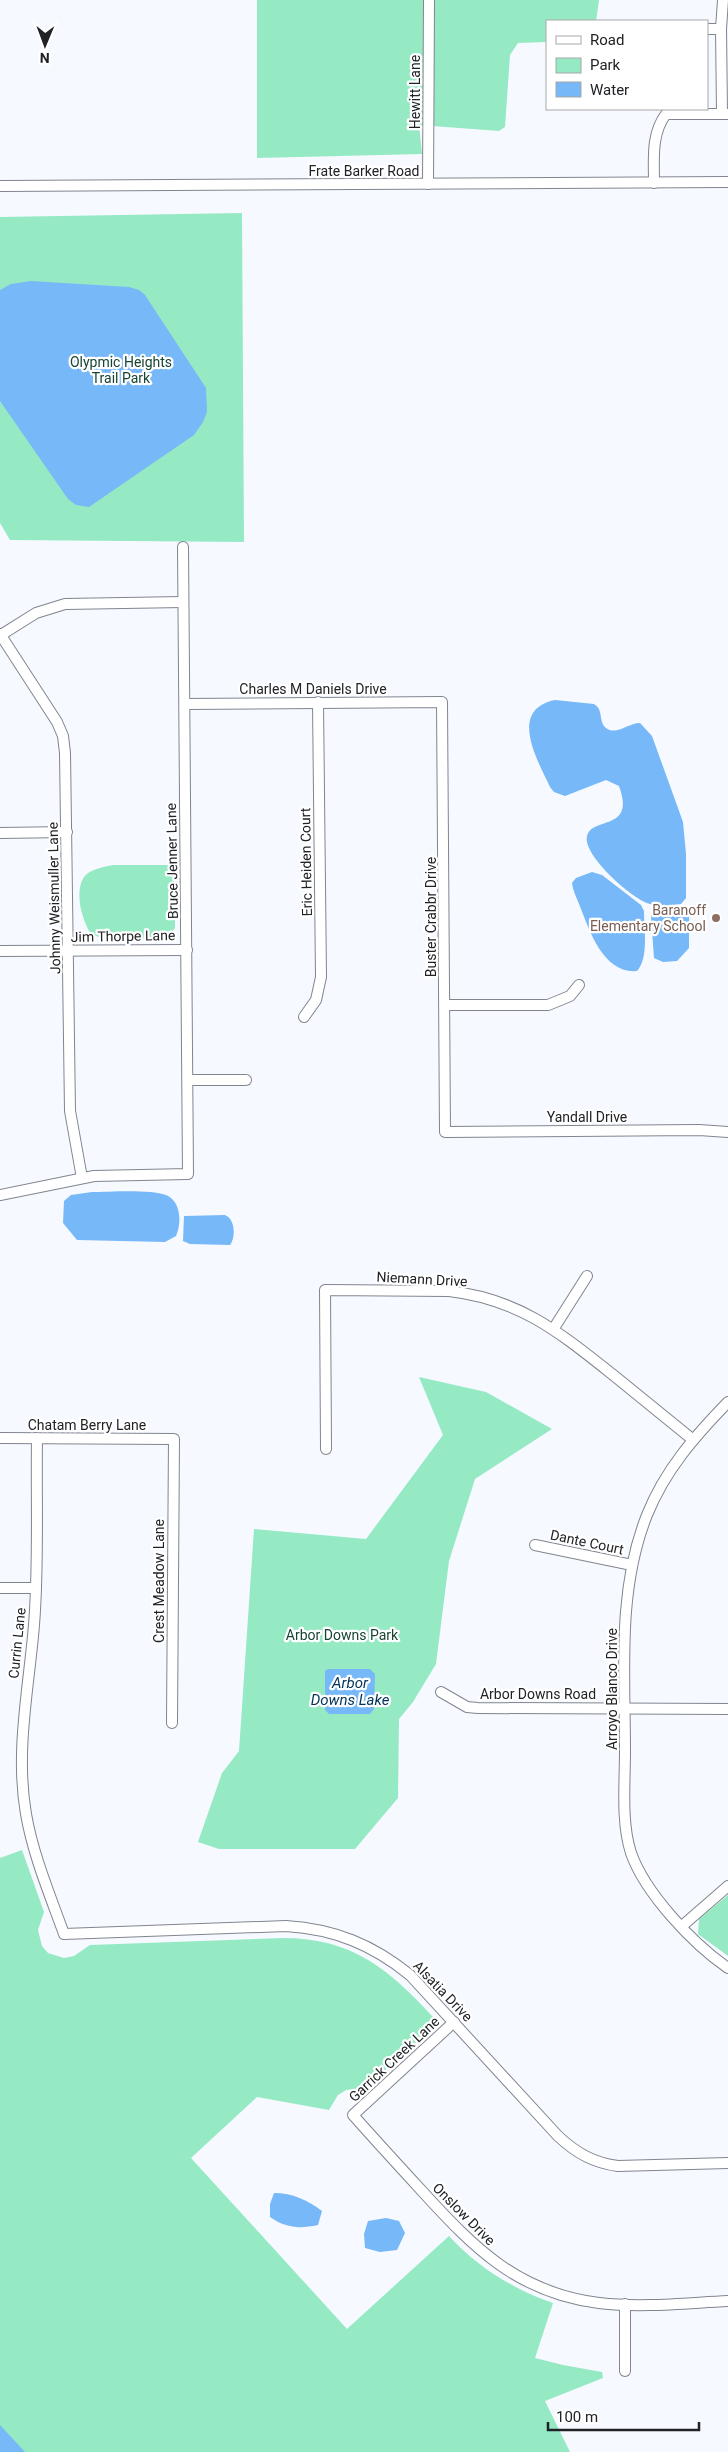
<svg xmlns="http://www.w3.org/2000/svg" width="728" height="2452" viewBox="0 0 728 2452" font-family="Roboto,sans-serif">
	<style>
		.green { fill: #95eac4 }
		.water { fill: #77b8f8 }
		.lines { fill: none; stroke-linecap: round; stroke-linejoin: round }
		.minor-casing { stroke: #80858e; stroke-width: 12 }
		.minor { stroke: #fff; stroke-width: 10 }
		.education-dot { fill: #8d6e63; stroke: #fff; stroke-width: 2 }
		.labels { text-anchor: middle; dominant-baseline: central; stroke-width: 4.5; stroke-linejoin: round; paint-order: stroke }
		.street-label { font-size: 14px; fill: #202225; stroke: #fff }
		.park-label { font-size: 14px; fill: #184433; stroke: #fff }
		.education-label { font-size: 14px; fill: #785e54; stroke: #fff; text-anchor: end }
		.water-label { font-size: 15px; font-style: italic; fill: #01335b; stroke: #fff }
	</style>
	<rect width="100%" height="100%" fill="#f6f9ff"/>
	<g class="green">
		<path d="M257,0H599L596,21H547V42L518,43L510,55L505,127L499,131L419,125L422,154L257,158Z"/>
		<path d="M242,213L244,542L10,540L0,523V217Z"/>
		<path d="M113,865H175V928L166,938L104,939L91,934C82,920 74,892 84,877C90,869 104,867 113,865Z"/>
		<path d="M419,1377L486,1392L552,1429L475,1479L449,1561L436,1664L413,1702L399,1719L398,1798L355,1849H219L198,1842L222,1773L239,1751L254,1529L366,1539L443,1435Z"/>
		<path d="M22,1850L44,1912L38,1930L42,1946L48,1953L64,1958L74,1956L90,1945L283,1938C352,1938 389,1969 433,2017L435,2022L433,2027L365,2088L346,2090L338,2095L329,2110L257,2097L191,2158L347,2329L449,2236C478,2267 512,2289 553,2303L535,2358L563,2365L602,2372L603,2378L545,2401L570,2452H0V1858Z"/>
		<path d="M728,1895V1956L698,1934L699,1919Z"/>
	</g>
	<g class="water">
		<path d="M31,281L129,287L139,290L145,295L206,388L207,412L203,422L194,435L89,507L76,505L68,499L0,401V290L11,284Z"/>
		<path d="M555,700L594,704C604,710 598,721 606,728C616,736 628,723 640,723L652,736L683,822L686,854V898L681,904C672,905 660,907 650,904C633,900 582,855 587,836C592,816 636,832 619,786L606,780L565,796L554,792L550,787C537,759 508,710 555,700Z"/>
		<path d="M592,872L602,875L641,905L644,911C644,929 649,958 637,971C604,974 590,932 581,909C578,900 573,892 572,883L576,878Z"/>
		<path d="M657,907H676L689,912V948L677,961L663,962L654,958L651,916L653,910Z"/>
		<path d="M92,1192C109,1192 150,1189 166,1195C181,1201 182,1223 176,1236L165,1242L77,1240L63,1223L64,1201L71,1195Z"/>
		<path d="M225,1215C235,1219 236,1237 230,1245L190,1244L183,1241L184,1216Z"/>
		<path d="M328,1669H370L375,1674L374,1709L370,1714H329L325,1710V1671Z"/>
		<path d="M274,2193C293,2193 307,2200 322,2211L318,2225C299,2229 286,2228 270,2217V2204Z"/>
		<path d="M386,2218L399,2221L405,2233L397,2250L380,2252L365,2248L364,2234L368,2221Z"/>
		<path d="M0,2425L25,2452H0Z"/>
	</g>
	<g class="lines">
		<g class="minor-casing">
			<g id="minor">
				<path d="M707,29H721"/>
				<path d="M722,113L721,29L723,0"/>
				<path d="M654,183C654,159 651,134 666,114H728"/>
				<path d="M428,184L429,0"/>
				<path d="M0,186L728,182"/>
				<path d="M0,634L57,722L63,736L65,753L70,1111L82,1178"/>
				<path d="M1,635L36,613L65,604L183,602"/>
				<path d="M185,704L442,702L445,1132L699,1130L728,1132"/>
				<path d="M0,833L67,832"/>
				<path d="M0,951L187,950"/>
				<path d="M445,1005H548L570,996L579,985"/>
				<path d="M304,1017L316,1000L321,977L318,702"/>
				<path d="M189,1080H246"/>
				<path d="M0,1195L94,1176L188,1174L183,547"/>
				<path d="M554,1328L587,1276"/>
				<path d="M728,1402C695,1436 665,1470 647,1515C617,1590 625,1673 625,1751C625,1784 621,1822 631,1853C645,1893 693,1944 728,1968"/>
				<path d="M0,1438L174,1439L172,1723"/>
				<path d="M37,1438C36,1500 39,1563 34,1625C29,1687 15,1751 26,1814C33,1855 50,1895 64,1934L286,1926C335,1929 373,1945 410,1975L558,2136C576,2153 594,2163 618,2166L728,2163"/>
				<path d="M326,1449L325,1290L449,1291C519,1299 559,1332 612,1374C639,1396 665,1417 692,1439"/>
				<path d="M535,1545L632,1565"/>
				<path d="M0,1588H36"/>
				<path d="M441,1692L467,1707L478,1708L728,1709"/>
				<path d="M682,1926L728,1886"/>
				<path d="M454,2022L353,2115C376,2141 399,2166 422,2191C474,2248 518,2293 599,2303C642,2308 686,2303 728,2301"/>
				<path d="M625,2371V2304"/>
			</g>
		</g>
		<use href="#minor" class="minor"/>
	</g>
	<circle class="education-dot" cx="716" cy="918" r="5"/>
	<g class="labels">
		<g class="street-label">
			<text transform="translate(415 92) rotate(-90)">Hewitt Lane</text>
			<text x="364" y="171">Frate Barker Road</text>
			<text x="313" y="689">Charles M Daniels Drive</text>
			<text transform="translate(172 861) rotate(-91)">Bruce Jenner Lane</text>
			<text transform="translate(306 862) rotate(-91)">Eric Heiden Court</text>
			<text transform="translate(54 898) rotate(-91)">Johnny Weismuller Lane</text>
			<text transform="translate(431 917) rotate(-90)">Buster Crabbr Drive</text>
			<text transform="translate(123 936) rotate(-1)">Jim Thorpe Lane</text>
			<text x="587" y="1117">Yandall Drive</text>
			<text transform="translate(422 1279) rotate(3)">Niemann Drive</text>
			<text x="87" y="1425">Chatam Berry Lane</text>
			<text transform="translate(587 1542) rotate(12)">Dante Court</text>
			<text transform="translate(159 1581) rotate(-90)">Crest Meadow Lane</text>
			<text transform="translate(17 1643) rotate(-84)">Currin Lane</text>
			<text transform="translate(612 1689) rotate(-90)">Arroyo Blanco Drive</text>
			<text x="538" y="1694">Arbor Downs Road</text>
			<text transform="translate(443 1991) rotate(46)">Alsatia Drive</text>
			<text transform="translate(394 2059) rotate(-43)">Garrick Creek Lane</text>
			<text transform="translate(464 2214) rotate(45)">Onslow Drive</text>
		</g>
		<g class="park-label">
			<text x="121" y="362">Olypmic Heights<tspan x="121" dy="16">Trail Park</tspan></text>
			<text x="342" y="1635">Arbor Downs Park</text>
		</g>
		<g class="education-label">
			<text x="706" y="910">Baranoff<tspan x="706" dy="16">Elementary School</tspan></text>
		</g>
		<g class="water-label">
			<text x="350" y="1683">Arbor<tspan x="350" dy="17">Downs Lake</tspan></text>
		</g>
	</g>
	<rect x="546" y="20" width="162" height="90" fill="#ffffff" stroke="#a6a7a8"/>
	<rect x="556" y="36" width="25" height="8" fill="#ffffff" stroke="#a6a7a8"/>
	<text x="590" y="45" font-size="15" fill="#202225">Road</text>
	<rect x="556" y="58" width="25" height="15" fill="#95eac4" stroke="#a6a7a8"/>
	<text x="590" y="70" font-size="15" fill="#202225">Park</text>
	<rect x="556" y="82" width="25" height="15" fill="#77b8f8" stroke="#a6a7a8"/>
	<text x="590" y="95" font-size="15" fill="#202225">Water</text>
	<g transform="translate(45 45) rotate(181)" stroke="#ffffff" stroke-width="4" paint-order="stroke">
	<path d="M0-4L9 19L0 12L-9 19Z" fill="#202225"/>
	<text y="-8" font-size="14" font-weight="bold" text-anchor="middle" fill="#202225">N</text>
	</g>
	<path d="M548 2422v8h151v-8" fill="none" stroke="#202225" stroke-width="2.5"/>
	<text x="556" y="2422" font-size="15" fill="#202225" stroke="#ffffff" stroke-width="4" paint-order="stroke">100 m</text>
</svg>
